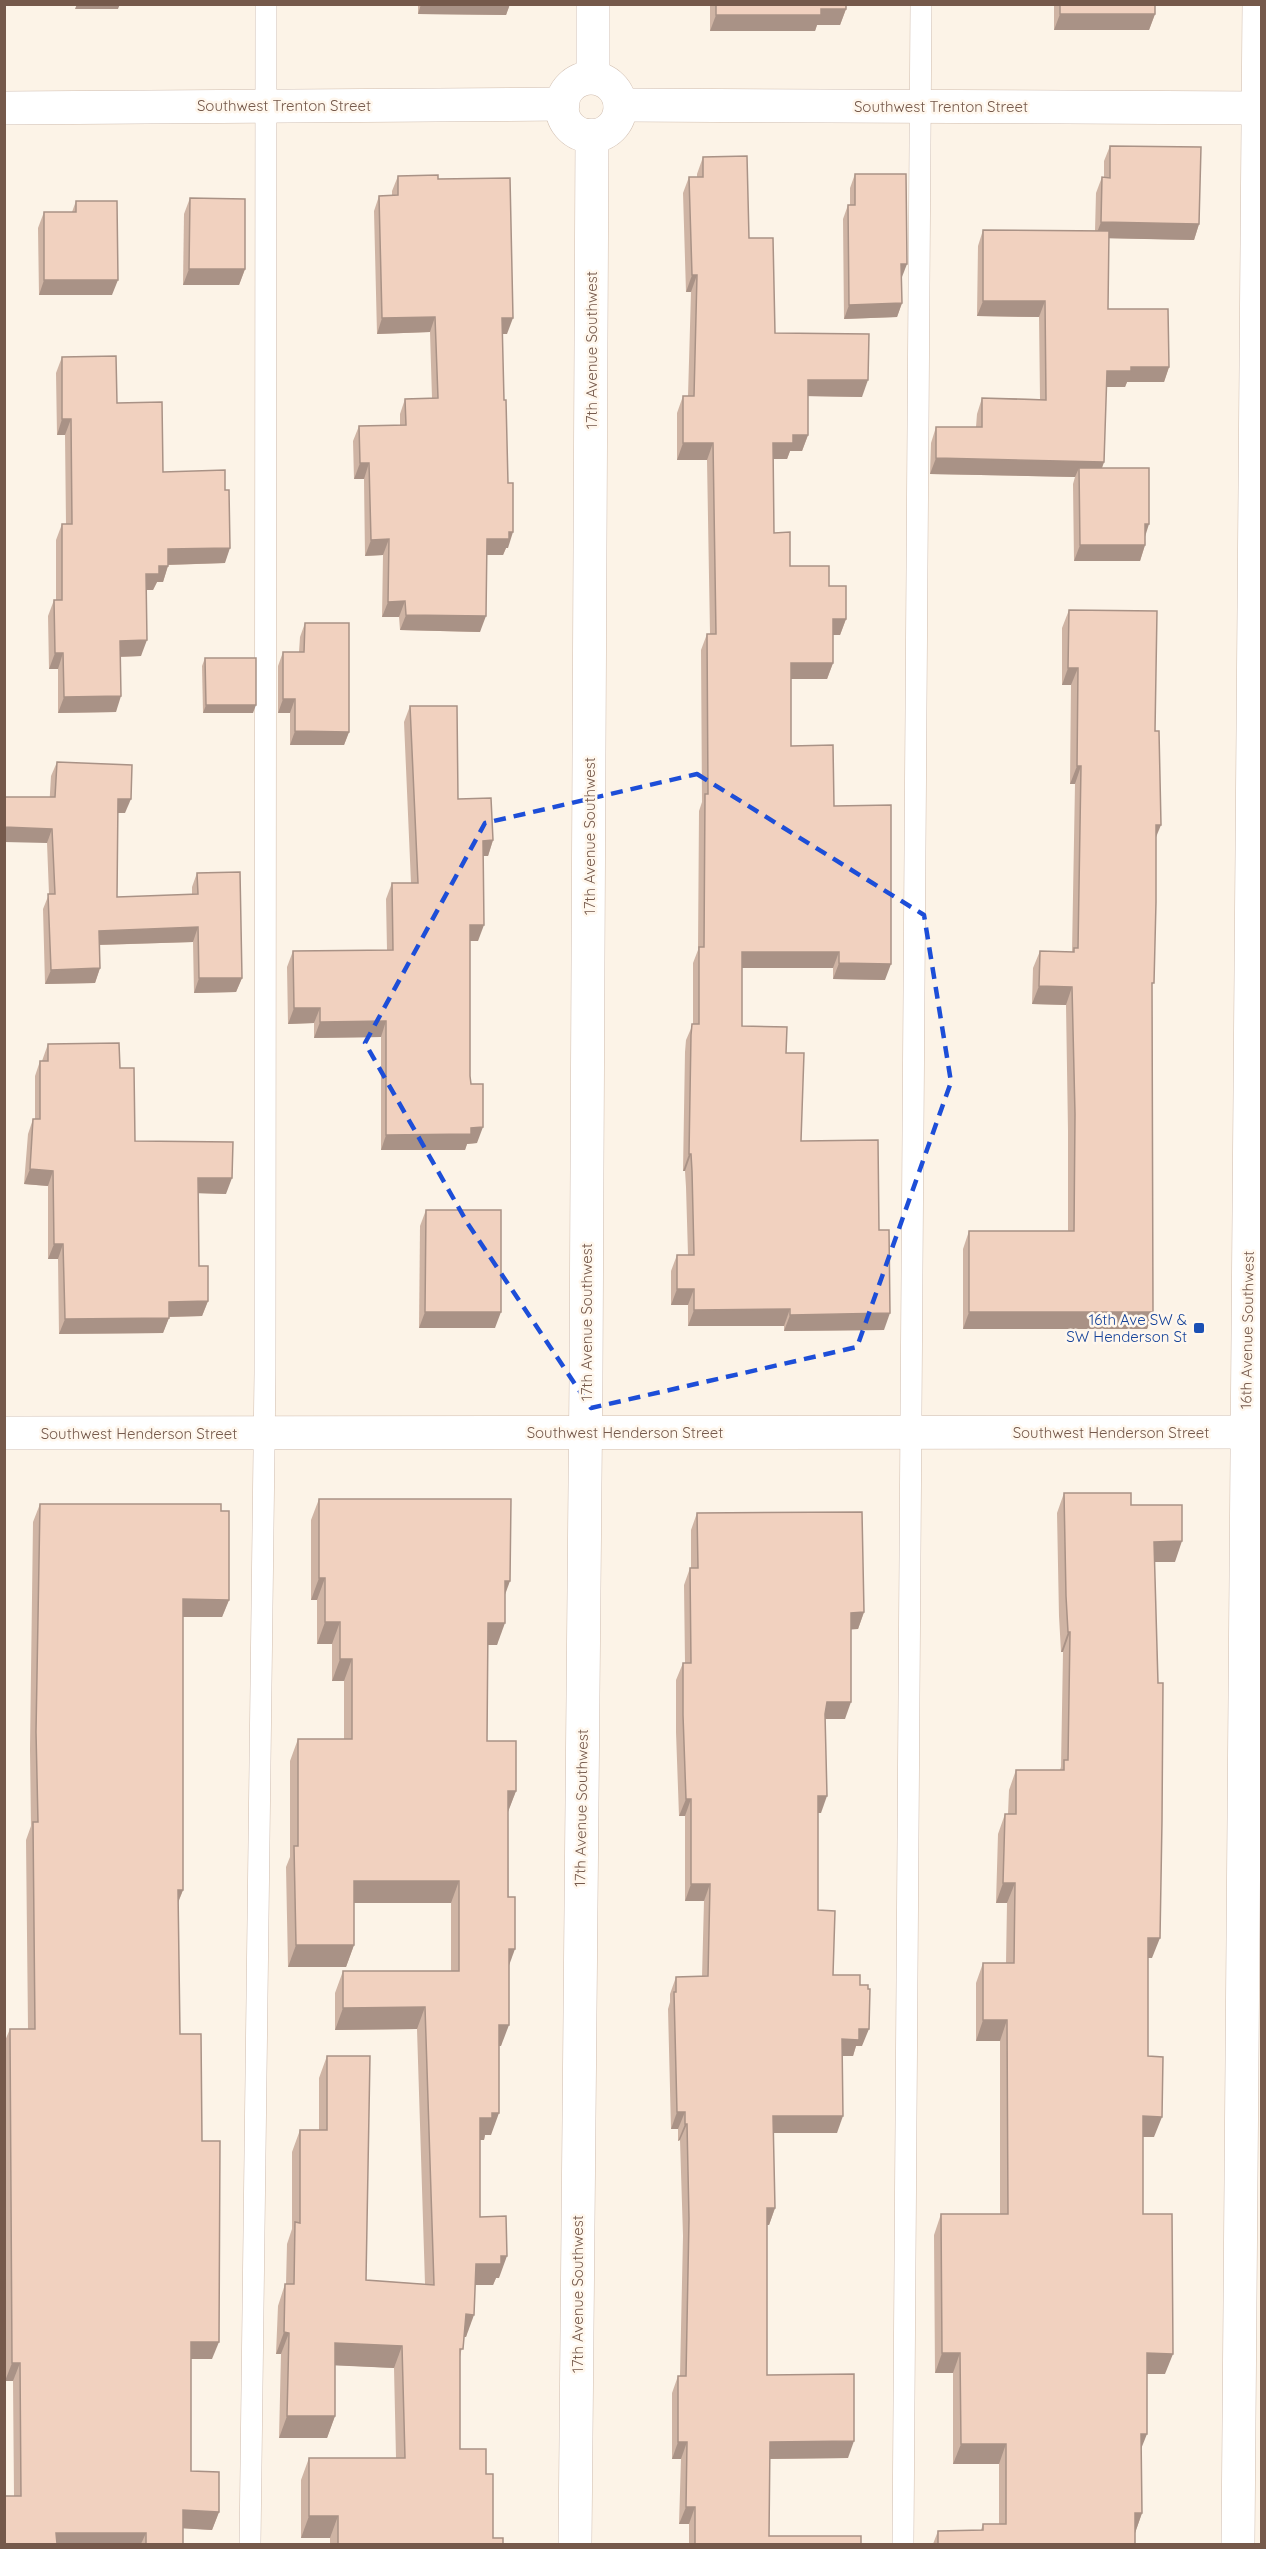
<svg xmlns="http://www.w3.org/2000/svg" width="1266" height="2549" viewBox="0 0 1266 2549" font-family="Quicksand,sans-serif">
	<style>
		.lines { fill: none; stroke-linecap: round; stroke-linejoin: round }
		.service-casing { stroke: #d0bdaf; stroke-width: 22 }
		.minor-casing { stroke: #d0bdaf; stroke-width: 34 }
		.tertiary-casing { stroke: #d0bdaf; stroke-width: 34 }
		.service { stroke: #fff; stroke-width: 21 }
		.minor { stroke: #fff; stroke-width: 33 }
		.tertiary { stroke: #fff; stroke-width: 33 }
		.wall { fill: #cfb4a4 }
		.shaded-wall { fill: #a99286 }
		.building { fill: #f1d1bf; stroke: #a99286; stroke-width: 1.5 }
		.marked { fill: none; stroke: #1d4ed8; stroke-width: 4.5; stroke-dasharray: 12 8; stroke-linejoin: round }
		.transit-dot { fill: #1a4fb4; stroke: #fff7ed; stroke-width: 2 }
		.labels { text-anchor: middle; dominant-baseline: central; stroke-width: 5; stroke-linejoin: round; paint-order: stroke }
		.street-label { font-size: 15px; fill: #75594b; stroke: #fff7ed }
		.transit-label { font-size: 15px; fill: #164399; stroke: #fff7ed; text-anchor: end }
	</style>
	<rect width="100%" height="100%" fill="#fcf3e7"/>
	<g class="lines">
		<g class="service-casing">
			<g id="service">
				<path d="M250,2544L265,1373L266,4"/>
				<path d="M903,2544L921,4"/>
			</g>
		</g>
		<g class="minor-casing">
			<g id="minor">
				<path d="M593,77V4"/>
				<circle cx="591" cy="107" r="29"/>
				<path d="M620,105L1262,108"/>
				<path d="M4,108L563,104"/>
				<path d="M575,2544L586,1378L592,135"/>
			</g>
		</g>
		<g class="tertiary-casing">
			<g id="tertiary">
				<path d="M4,1433L1262,1432"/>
				<path d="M1238,2544L1259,4"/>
			</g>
		</g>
		<use href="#service" class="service"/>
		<use href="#minor" class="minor"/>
		<use href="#tertiary" class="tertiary"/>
	</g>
	<g class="wall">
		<path d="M418,4H510L506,15L418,14Z"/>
		<path d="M710,4H846V9L840,25H817L815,31H710Z"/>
		<path d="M1054,4H1155V14L1149,30H1054Z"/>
		<path d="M1110,146L1199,224L1194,240L1108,238V309L1169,367L1164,382H1127L1125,387H1106L1104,462L1102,468L1145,535V545L1140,561H1074L1073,484L1075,477L930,474L931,443L936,427H976L977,414L982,398L1040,399L1039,317L977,316L978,246L983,230L1095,231L1096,193L1102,177L1104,178V161Z"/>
		<path d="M703,157L749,238L775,333L862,397L808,396V435L802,451H790L787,459H773L774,533L790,566L829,586L846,619L840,635H833V663L827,679H791V746L834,806L885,980L833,979V968H742V1026L786,1053L801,1141L879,1230L884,1330L784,1331V1326H688V1305H671V1271L677,1255H688L686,1187L685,1171H683L685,1052L686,1040L693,1024V963L698,950L699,811L702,802L701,650L707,634H710L707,460H677V413L683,396H688L691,292H686L683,193L689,177H697V174Z"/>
		<path d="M855,174L902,277V303L897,317L844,319L843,219L848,205H850V188Z"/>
		<path d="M398,176L438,179L507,334H502L508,548H506L503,555H487L480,632L400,630L399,617H382L383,555L365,556L364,479H354L353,441L359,426L400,425V414L405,399L432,398L430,332L377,334L374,211L379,196L392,195V191Z"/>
		<path d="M190,198L245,269L239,285H183L184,214Z"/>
		<path d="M76,201L112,295H39L38,228L44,212H72Z"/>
		<path d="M62,357L117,403L225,563L168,565L163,582H157L153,590H146L141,656L120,657L116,712L58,713V669H49L48,616L54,600H56V540L62,524H66L65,435H57L56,373Z"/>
		<path d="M1069,610L1155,731L1156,837L1152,989L1153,1312L1147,1329H963V1249L969,1231H1068V1131L1066,1005L1032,1004L1033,968L1040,951L1072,952L1075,784H1070L1071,685H1062V628Z"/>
		<path d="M305,623L349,732L344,745H290V713H278V666L283,652H299L300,637Z"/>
		<path d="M205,658L253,713H203L202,666Z"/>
		<path d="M410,706L458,799L493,840L488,856H483L478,941H470V1076L477,1143L467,1144L465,1150H381V1037L314,1038V1023L288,1024L287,967L293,951L387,950L386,899L392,883H411L404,722Z"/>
		<path d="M57,762L125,813H118L117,897L192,895V887L197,873L242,978L236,992L194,993L193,942L99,945L100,968L95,983L45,984L43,909L49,894L47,843L51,776Z"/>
		<path d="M48,1044L120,1068L135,1141L226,1194L198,1193L199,1266L208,1301L202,1316L169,1317L163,1333L59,1334L58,1259H48V1186L24,1184L28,1134L33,1119H35V1076L40,1061H42Z"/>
		<path d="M426,1210L495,1328H419L420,1226Z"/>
		<path d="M1064,1493L1131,1505L1175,1562H1155L1152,1958H1148V2056L1154,2137H1143V2214L1165,2374H1147L1141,2448L1142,2513L1135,2533V2544H933L938,2531L981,2530L983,2524H999V2464H953V2373H935L934,2235L941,2214H1000V2041H976V1983L983,1963H1006L1007,1903H996L998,1834L1005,1814H1008L1009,1790L1016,1770H1060L1061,1767L1063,1652H1061L1059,1616L1057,1513Z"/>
		<path d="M319,1499L505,1595L497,1645H488L487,1741L516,1791L508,1811L509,1967L501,2046H499L491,2135H485L484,2140H480V2217L499,2278H496L493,2285H475L466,2337H464L460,2357V2449L486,2474L493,2538L503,2544H330V2538H301V2480L309,2458H396L394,2368L335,2365V2416L327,2438H279L281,2354H276L278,2306L285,2284H286L287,2244L292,2229V2152L300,2130H319V2078L327,2056L366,2280L425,2284L417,2029L335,2030V1993L343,1971H451V1903H354V1945L346,1967H288L286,1867L290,1857V1761L298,1739H344V1681H332V1644H317V1600H311V1520Z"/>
		<path d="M40,1504L221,1511L229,1600L222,1617H183V1890L178,1903L180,2034L202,2141L212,2359H191V2471L219,2512L212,2530L183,2528V2544H4L14,2496L13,2381H5L4,2043L10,2029H28L26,1840L31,1826L30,1750L33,1522Z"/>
		<path d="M697,1513L864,1612L858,1629H851L845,1719H825L821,1813H818V1910L833,1975L860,1985L862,2046H856L853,2056H843L837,2133H773L775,2208L769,2225H767V2375L848,2458L770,2459L769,2536L861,2544H689V2524H679L681,2459H672V2393L678,2376H680L683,2236L680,2140L678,2141V2129H671L668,2009L670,2002V1994L676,1977H702L704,1901H685V1816H679L676,1732V1680L683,1663H685L684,1585L690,1568H691V1530Z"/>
	</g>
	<g class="shaded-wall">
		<path d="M77,4H120L118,9H75Z"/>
		<path d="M421,4H510L506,15L418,14Z"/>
		<path d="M821,9H846L840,25H817L815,31H710L716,15Z"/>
		<path d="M1060,14H1155L1149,30H1054Z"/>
		<path d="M1101,222L1199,224L1194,240L1095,238Z"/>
		<path d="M901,264H907L902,277H896Z"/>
		<path d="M189,269H245L239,285H183Z"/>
		<path d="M692,275H697L691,292H686Z"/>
		<path d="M44,280H118L112,295H39Z"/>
		<path d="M983,301H1045L1039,317L977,316Z"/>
		<path d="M902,303L897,317L844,319L849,305Z"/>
		<path d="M435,317L430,332L377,334L382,318Z"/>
		<path d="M502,318H513L507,334H496Z"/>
		<path d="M1131,367H1169L1164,382H1127L1125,387H1101L1107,371Z"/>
		<path d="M808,380H868L862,397L802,396Z"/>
		<path d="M62,419H71L65,435H57Z"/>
		<path d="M793,435H808L802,451H790L787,459H767L773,443Z"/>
		<path d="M683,443H713L707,460H677Z"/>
		<path d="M936,458L1104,462L1098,478L1079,468L1075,477L930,474Z"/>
		<path d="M360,463H369L364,479H354Z"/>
		<path d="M1145,524H1149L1144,540Z"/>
		<path d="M509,532H513L508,548H506L503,555H481L487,539Z"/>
		<path d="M389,539L383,555L365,556L371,540Z"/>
		<path d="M1080,545H1145L1140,561H1074Z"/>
		<path d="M230,548L225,563L163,565L168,549Z"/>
		<path d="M159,566H168L163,582H157L153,590H140L146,574Z"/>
		<path d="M405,601L399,617H382L388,602Z"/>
		<path d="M406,615L486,616L480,632L400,630Z"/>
		<path d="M833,619H846L840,635H827Z"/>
		<path d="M147,640L141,656L114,657L120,641Z"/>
		<path d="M55,653H63L58,669H49Z"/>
		<path d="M791,663H833L827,679H785Z"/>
		<path d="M1068,668H1078L1071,685H1062Z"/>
		<path d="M121,696L116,712L58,713L64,697Z"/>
		<path d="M283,699H295L290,713H278Z"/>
		<path d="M206,705H256L253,713H203Z"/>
		<path d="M295,731L349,732L344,745H290Z"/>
		<path d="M1077,766H1081L1075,784H1070Z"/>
		<path d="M118,799H131L125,813H113Z"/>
		<path d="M1156,825H1161L1154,842Z"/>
		<path d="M4,827L52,829L47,843L4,842Z"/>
		<path d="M493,840L488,856H477L483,841Z"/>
		<path d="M470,925H484L478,941H464Z"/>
		<path d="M198,927L193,942L94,945L99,931Z"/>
		<path d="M742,952H839L833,968H736Z"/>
		<path d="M839,963L891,964L885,980L833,979Z"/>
		<path d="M100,968L95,983L45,984L51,970Z"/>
		<path d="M199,978H242L236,992L194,993Z"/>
		<path d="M1039,986L1072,987L1066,1005L1032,1004Z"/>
		<path d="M294,1008H320L314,1023L288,1024Z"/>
		<path d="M386,1021L381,1037L314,1038L320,1022Z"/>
		<path d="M483,1127L477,1143L467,1144L465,1150H381L386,1135Z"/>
		<path d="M689,1154H691L685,1171H683Z"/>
		<path d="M30,1169L53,1171L48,1186L24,1184Z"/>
		<path d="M198,1178H232L226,1194L192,1193Z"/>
		<path d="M54,1244H63L58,1259H48Z"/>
		<path d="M677,1289H694L688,1305H671Z"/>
		<path d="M208,1301L202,1316L163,1317L169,1302Z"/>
		<path d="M790,1309L784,1326H688L694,1310Z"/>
		<path d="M425,1312H501L495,1328H419Z"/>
		<path d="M969,1312H1153L1147,1329H963Z"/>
		<path d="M890,1313L884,1330L784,1331L790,1315Z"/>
		<path d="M169,1318L163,1333L59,1334L65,1319Z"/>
		<path d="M1182,1541L1175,1562H1147L1154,1542Z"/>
		<path d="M319,1578H325L317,1600H311Z"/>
		<path d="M505,1581H510L502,1603Z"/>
		<path d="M183,1599L229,1600L222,1617H176Z"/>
		<path d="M864,1612L858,1629L845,1630L851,1613Z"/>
		<path d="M325,1622H340L332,1644H317Z"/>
		<path d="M488,1623H505L497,1645H481Z"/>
		<path d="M1068,1632H1070L1063,1652H1061Z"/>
		<path d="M340,1659H352L344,1681H332Z"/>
		<path d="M827,1702H851L845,1719H821Z"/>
		<path d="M508,1791H516L508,1812Z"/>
		<path d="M818,1796H827L821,1813H811Z"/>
		<path d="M686,1799H691L685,1816H679Z"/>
		<path d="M354,1881H459L451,1903H346Z"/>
		<path d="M1003,1883H1015L1007,1903H996Z"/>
		<path d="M691,1884H710L704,1901H685Z"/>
		<path d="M178,1890H183L176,1907Z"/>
		<path d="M1148,1938H1160L1152,1958H1141Z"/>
		<path d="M296,1945H354L346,1967H288Z"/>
		<path d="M509,1949H515L507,1971Z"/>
		<path d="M425,2007L417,2029L335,2030L343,2008Z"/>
		<path d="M983,2020H1007L1000,2041H976Z"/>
		<path d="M499,2025H509L501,2046H491Z"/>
		<path d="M859,2029H869L862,2046H856L853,2056H836L842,2039Z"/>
		<path d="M677,2112H685L678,2129H671Z"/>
		<path d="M492,2113H499L491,2135H485L484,2140H472L480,2118Z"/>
		<path d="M773,2116H843L837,2133H767Z"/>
		<path d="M1143,2116L1162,2117L1154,2137H1135Z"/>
		<path d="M685,2124H687L680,2140L678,2141Z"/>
		<path d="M767,2208H775L769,2225H761Z"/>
		<path d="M501,2256H507L499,2278H496L493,2285H468L476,2264Z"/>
		<path d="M466,2314L474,2315L466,2337L458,2336Z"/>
		<path d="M284,2332L289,2333L281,2354H276Z"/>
		<path d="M191,2342H219L212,2359H185Z"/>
		<path d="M335,2343L402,2346L394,2368L327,2365Z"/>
		<path d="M942,2353H960L953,2373H935Z"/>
		<path d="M1147,2353L1173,2354L1165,2374H1139Z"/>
		<path d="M12,2363H20L13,2381H5Z"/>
		<path d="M287,2416H335L327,2438H279Z"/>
		<path d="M1141,2434H1147L1139,2454Z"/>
		<path d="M854,2441L848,2458L764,2459L770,2442Z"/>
		<path d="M678,2442H687L681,2459H672Z"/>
		<path d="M961,2444H1006L999,2464H953Z"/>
		<path d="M686,2507H695L689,2524H679Z"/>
		<path d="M183,2510L219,2512L212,2530L177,2528Z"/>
		<path d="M1135,2513H1142L1135,2533Z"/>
		<path d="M309,2516H338L330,2538H301Z"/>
		<path d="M56,2533H146L141,2544H52Z"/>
	</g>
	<g class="building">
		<path d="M716,4H846V9H821V15H716Z"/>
		<rect x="1060" y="4" width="95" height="10"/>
		<path d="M1110,146L1201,147L1199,224L1101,222L1102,177L1110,178Z"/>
		<path d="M747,156L749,238H773L775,333L869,334L868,380H808V435H793V443H773L774,533L790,532V566H829V586H846V619H833V663H791V746L833,745L834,806L891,805V964L839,963V952H742V1026L787,1027L786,1053H804L801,1141L878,1140L879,1230H889L890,1313L790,1315V1309L694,1310V1289H677V1255H694L692,1171L691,1154H689L691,1035L692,1024H699V947H704L705,794H708L707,634H716L713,443H683V396H694L697,275H692L689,177H703V157Z"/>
		<path d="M855,174H906L907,264H901L902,303L849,305L848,205H855Z"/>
		<path d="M438,175V179L510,178L513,318H502L504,400H506L508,483H513V532H509V539H487L486,616L406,615L405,601L388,602L389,539L371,540L369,463H360L359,426L406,425L405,399L438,398L435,317L382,318L379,196L398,195V176Z"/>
		<path d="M190,198L245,199V269H189Z"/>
		<path d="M76,201H117L118,280H44V212H76Z"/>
		<path d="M983,230L1109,231L1108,309H1168L1169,367H1131V371H1107L1104,462L936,458V427H982V398L1046,400L1045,301H983Z"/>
		<path d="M116,356L117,403L162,402L163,472L225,470V490H229L230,548L168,549V566H159V574H146L147,640L120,641L121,696L64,697L63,653H55L54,600H62V524H72L71,419H62V357Z"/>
		<path d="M1079,468H1149V524H1145V545H1080Z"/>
		<path d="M1069,610L1157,611L1155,731H1159L1161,825H1156V902L1154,983H1152L1153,1312H969V1231H1074L1075,1114L1072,987L1039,986L1040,951L1074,952V948H1078L1081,766H1077L1078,668H1068Z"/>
		<path d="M305,623H349V732L295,731V699H283V652H304Z"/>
		<path d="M205,658H256V705H206Z"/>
		<path d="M410,706H457L458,799L491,798L493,840L483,841L484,925H470V1076L471,1084H483V1127L471,1128V1134L386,1135V1021L320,1022V1008H294L293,951L393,950L392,883H418Z"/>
		<path d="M57,762L132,765L131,799H118L117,897L198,894L197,873L240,872L242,978H199L198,927L99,931L100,968L51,970L48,894H55L52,829L4,827V797H55Z"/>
		<path d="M119,1043L120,1068H134L135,1141L233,1142L232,1178H198L199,1266H208V1301L169,1302V1318L65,1319L63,1244H54L53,1171L30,1169L33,1119H40V1061H48V1044Z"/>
		<path d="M426,1210H501V1312H425Z"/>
		<path d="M1064,1493H1131V1505H1182V1541L1154,1542L1158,1683H1163L1162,1821L1160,1938H1148V2056L1163,2057L1162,2117L1143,2116V2214H1172L1173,2354L1147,2353V2434H1141L1142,2513H1135V2544H938V2531L983,2530V2524H1006V2444H961L960,2353H942L941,2214H1008L1007,2020H983V1963H1014L1015,1883H1003L1005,1814H1016V1770H1064V1760H1068L1070,1632H1068L1066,1596Z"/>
		<path d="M319,1499H511L510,1581H505V1623H488L487,1741H516V1791H508V1897H515V1949H509V2025H499V2113H492V2118H480V2217L506,2216L507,2256H501V2264H476L474,2315L466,2314L463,2349H460V2449H486V2474H493V2538H503V2544H338V2516H309V2458H405L402,2346L335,2343V2416H287L289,2333L284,2332L285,2284H294L295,2222L300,2223V2130H327V2056H370L366,2280L434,2285L425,2007L343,2008V1971H459V1881H354V1945H296L294,1846H298V1739H352V1659H340V1622H325V1578H319Z"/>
		<path d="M40,1504H221V1511H229V1600L183,1599V1890H178L180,2034H201L202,2141H220L219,2342H191V2471L219,2472V2512L183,2510V2544H146V2533H56L57,2544H4V2496H21L20,2363H12L10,2029H35L33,1822H38L36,1732Z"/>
		<path d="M862,1512L864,1612L851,1613V1702H827L825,1714L827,1796H818V1910L835,1911L833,1975H860V1985H868V1989H870L869,2029H859V2040L842,2039L843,2116H773L775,2208H767V2375L854,2374V2441L770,2442L769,2536H861V2544H695V2507H686L687,2442H678V2376H686L689,2219L687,2124H685V2112H677L674,1992H676V1977L708,1976L710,1884H691V1799H686L683,1715V1663H691L690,1568H698L697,1513Z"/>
	</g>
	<path class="marked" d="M697,774L924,915L951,1082L857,1347L591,1408L468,1224L365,1043L485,823Z"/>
	<rect class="transit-dot" x="1193" y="1322" width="12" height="12" rx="3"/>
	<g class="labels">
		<g class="street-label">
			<text x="284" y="105">Southwest Trenton Street</text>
			<text x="941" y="106">Southwest Trenton Street</text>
			<text transform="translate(591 350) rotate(-90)">17th Avenue Southwest</text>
			<text transform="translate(589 836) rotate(-90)">17th Avenue Southwest</text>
			<text transform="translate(586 1322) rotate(-90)">17th Avenue Southwest</text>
			<text transform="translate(1247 1330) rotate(-89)">16th Avenue Southwest</text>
			<text x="625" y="1432">Southwest Henderson Street</text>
			<text x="1111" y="1432">Southwest Henderson Street</text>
			<text x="139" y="1433">Southwest Henderson Street</text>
			<text transform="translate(581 1808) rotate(-89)">17th Avenue Southwest</text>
			<text transform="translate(577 2294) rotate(-90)">17th Avenue Southwest</text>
		</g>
		<g class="transit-label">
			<text x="1187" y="1319">16th Ave SW &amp;<tspan x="1187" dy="17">SW Henderson St</tspan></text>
		</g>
	</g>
	<rect width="1266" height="2549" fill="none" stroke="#75594b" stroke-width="12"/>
</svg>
